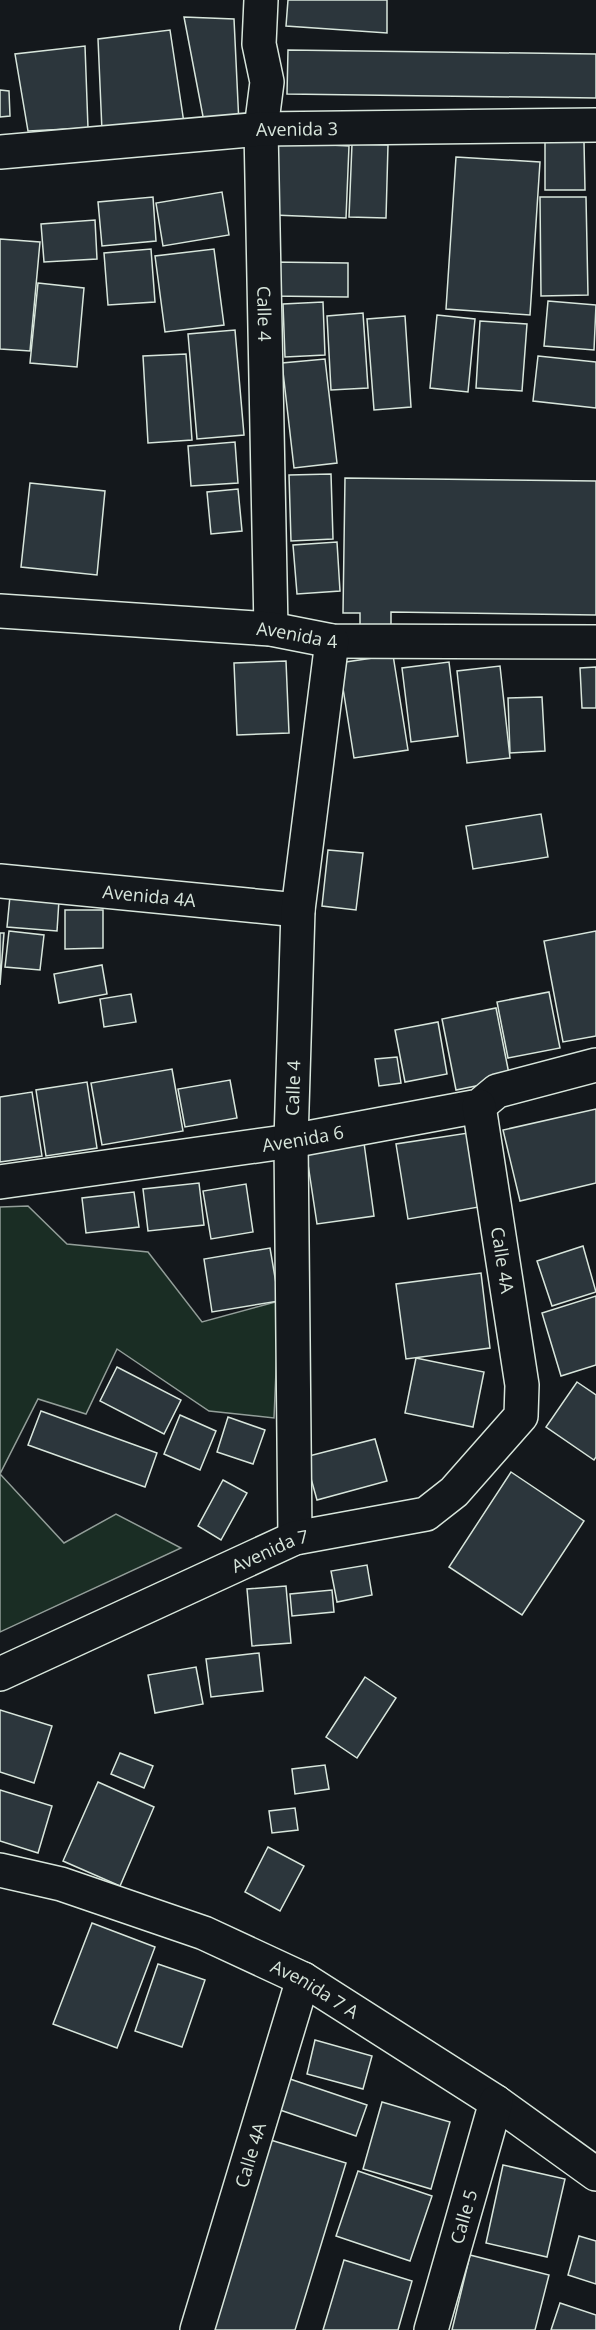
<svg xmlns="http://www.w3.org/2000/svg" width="596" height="2330" viewBox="0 0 596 2330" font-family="'Open Sans',sans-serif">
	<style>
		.green { fill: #1a2d24; stroke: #939e99; stroke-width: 1.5 }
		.building { fill: #2c363c; stroke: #d8e6dc; stroke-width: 1.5 }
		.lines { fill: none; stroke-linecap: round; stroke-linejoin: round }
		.minor-casing { stroke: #d8e6dc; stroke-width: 36 }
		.minor { stroke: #14181c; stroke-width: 33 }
		.labels { text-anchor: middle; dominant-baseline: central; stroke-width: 4.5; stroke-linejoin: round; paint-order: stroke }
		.street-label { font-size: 18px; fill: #d8e6dc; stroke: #14181c }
	</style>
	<rect width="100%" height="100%" fill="#14181c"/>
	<path class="green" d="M28,1206L67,1244L148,1252L202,1322L279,1301L274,1418L209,1411L117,1349L86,1414L38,1399L0,1474L64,1543L116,1514L181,1548L0,1632V1207Z"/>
	<g class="building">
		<path d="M288,0H387V33L286,26Z"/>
		<path d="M184,17L234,19L239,124L205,127Z"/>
		<path d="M170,30L184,123L102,131L98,39Z"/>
		<path d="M85,46L88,128L28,131L15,54Z"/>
		<path d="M288,50L596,54V98L287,94Z"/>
		<path d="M0,90L9,91L10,116L0,117Z"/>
		<path d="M277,142L349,146L346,218L274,215Z"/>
		<path d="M545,142H584L585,190H545Z"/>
		<path d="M352,144L388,145L386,218L349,217Z"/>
		<path d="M456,157L540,162L530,315L446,309Z"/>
		<path d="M222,192L229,235L163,246L156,203Z"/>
		<path d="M153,197L156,241L102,246L98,202Z"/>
		<path d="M540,197H586L588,295L541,296Z"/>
		<path d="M95,220L97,259L44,262L41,224Z"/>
		<path d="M0,239L40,242L30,351L0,349Z"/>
		<path d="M151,249L155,302L108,305L104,253Z"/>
		<path d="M214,249L224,325L165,332L155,256Z"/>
		<path d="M271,262L348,263V297L271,296Z"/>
		<path d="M38,283L84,288L77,367L30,363Z"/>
		<path d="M548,301L596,305L594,350L544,346Z"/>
		<path d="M323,302L325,355L285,357L283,304Z"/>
		<path d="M363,313L368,388L331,390L327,316Z"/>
		<path d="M437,315L475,319L468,392L430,388Z"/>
		<path d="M405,316L411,407L374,410L367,319Z"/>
		<path d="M480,321L527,324L522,391L476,388Z"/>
		<path d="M235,330L244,435L197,439L188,334Z"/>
		<path d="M186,354L192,440L148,443L143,356Z"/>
		<path d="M538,356L596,362V408L533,401Z"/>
		<path d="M325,359L337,463L294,468L282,363Z"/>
		<path d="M235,442L238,483L191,486L188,446Z"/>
		<path d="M331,474L333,539L291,541L289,475Z"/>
		<path d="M345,478L596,481V615L391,612V626H360V613H343Z"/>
		<path d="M30,483L105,491L97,575L21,567Z"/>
		<path d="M238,489L242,531L211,534L207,492Z"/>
		<path d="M337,542L340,591L297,594L293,545Z"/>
		<path d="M393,655L408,750L354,758L339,663Z"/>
		<path d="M286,661L289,733L237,735L234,663Z"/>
		<path d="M449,662L458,736L411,742L402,668Z"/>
		<path d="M500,666L510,758L467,763L457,671Z"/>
		<path d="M596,667V708H582L580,668Z"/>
		<path d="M542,697L545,751L510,753L508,698Z"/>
		<path d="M541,814L548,857L473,869L466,826Z"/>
		<path d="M328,850L363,853L356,910L322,906Z"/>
		<path d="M10,896L59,900L57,931L7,927Z"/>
		<path d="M65,910H103V948L65,949Z"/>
		<path d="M9,931L44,935L40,970L5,967Z"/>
		<path d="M596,931V1036L563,1042L544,941Z"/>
		<path d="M0,933H4L0,985Z"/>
		<path d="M102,965L107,994L59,1003L54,974Z"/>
		<path d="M549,992L560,1048L508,1058L497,1002Z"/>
		<path d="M131,994L136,1022L104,1027L100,999Z"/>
		<path d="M496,1008L510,1079L456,1090L442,1019Z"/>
		<path d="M438,1022L447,1074L405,1082L395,1030Z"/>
		<path d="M397,1057L401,1083L379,1086L375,1059Z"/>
		<path d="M172,1069L183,1131L102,1145L91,1083Z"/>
		<path d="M230,1080L237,1118L185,1127L178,1089Z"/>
		<path d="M87,1082L97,1148L46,1156L36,1090Z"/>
		<path d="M32,1092L42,1156L0,1162V1097Z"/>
		<path d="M596,1109V1183L520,1201L503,1130Z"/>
		<path d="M468,1133L479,1207L408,1219L396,1144Z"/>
		<path d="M364,1143L374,1216L317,1224L306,1151Z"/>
		<path d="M199,1183L204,1225L148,1231L143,1189Z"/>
		<path d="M246,1184L253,1232L211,1239L203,1191Z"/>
		<path d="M134,1192L139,1227L86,1233L82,1198Z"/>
		<path d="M583,1246L596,1292L552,1306L537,1261Z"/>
		<path d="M270,1248L279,1301L212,1312L204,1259Z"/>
		<path d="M481,1273L490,1348L406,1359L396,1284Z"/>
		<path d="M596,1296V1365L561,1376L542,1313Z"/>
		<path d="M416,1358L484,1372L473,1427L405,1413Z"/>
		<path d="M117,1367L181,1400L164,1434L100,1401Z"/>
		<path d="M577,1382L596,1395V1457L594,1460L546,1427Z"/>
		<path d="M41,1411L157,1453L145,1487L28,1445Z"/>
		<path d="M180,1415L216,1431L200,1470L164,1454Z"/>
		<path d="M228,1417L265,1430L253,1464L217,1452Z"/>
		<path d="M375,1439L387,1481L317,1500L305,1457Z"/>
		<path d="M511,1472L584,1521L522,1615L449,1567Z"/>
		<path d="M223,1480L247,1493L221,1540L198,1526Z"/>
		<path d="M367,1565L372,1595L337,1602L331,1571Z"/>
		<path d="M286,1586L291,1643L252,1646L247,1589Z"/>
		<path d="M332,1590L334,1612L292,1616L290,1594Z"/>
		<path d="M259,1653L263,1691L211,1697L206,1659Z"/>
		<path d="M196,1667L203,1704L155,1713L148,1675Z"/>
		<path d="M365,1677L396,1698L357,1758L326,1737Z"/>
		<path d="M0,1710L52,1726L34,1783L0,1772Z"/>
		<path d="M120,1753L153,1766L144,1788L111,1774Z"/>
		<path d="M325,1765L329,1789L295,1794L292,1769Z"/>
		<path d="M98,1782L154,1807L120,1886L63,1861Z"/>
		<path d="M0,1790L52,1806L38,1853L0,1841Z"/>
		<path d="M295,1808L298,1830L272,1833L269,1811Z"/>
		<path d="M268,1847L304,1866L280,1911L245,1892Z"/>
		<path d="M92,1923L155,1947L117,2048L53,2024Z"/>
		<path d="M158,1964L205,1980L182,2047L135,2031Z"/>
		<path d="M315,2040L372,2056L363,2089L307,2074Z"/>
		<path d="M290,2079L367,2105L356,2136L280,2110Z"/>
		<path d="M382,2102L450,2122L431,2189L363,2169Z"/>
		<path d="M264,2138L346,2163L295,2330H206Z"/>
		<path d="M503,2165L565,2179L547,2257L486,2243Z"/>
		<path d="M358,2171L432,2196L410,2261L336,2236Z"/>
		<path d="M579,2236L596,2241V2284L568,2275Z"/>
		<path d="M470,2255L549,2275L535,2330H452Z"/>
		<path d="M344,2260L412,2281L398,2330H323Z"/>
		<path d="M560,2303L596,2315V2330H551Z"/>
	</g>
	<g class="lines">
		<g class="minor-casing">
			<g id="minor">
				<path id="s1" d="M261,0L259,44L267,82L261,129L271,629"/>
				<path id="s2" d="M0,152L261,129L596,125"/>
				<path id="s3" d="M0,611L271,629L332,641L596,642"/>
				<path id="s4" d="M0,881L298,910"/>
				<path id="s5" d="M0,1182L291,1141L479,1106L497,1091L596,1065"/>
				<path id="s6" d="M295,1538L291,1141L298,910L332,641"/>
				<path id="s7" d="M0,1674L295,1538L426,1514L454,1492L521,1416L522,1385L479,1106"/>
				<path id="s8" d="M0,1870L61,1884L204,1933L303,1979L496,2102L596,2174"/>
				<path id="s9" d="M197,2330L303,1979"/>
				<path id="s10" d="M431,2330L496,2102"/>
			</g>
		</g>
		<use href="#minor" class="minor"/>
	</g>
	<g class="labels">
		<g class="street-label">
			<text stroke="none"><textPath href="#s2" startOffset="298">Avenida 3</textPath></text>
			<text stroke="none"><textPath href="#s1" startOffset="315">Calle 4</textPath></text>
			<text stroke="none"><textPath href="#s3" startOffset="298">Avenida 4</textPath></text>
			<text stroke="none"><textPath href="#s4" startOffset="150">Avenida 4A</textPath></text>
			<text stroke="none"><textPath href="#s6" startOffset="450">Calle 4</textPath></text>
			<text stroke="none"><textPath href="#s5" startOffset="306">Avenida 6</textPath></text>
			<text transform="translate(503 1260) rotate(81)">Calle 4A</text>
			<text stroke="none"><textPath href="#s7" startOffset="297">Avenida 7</textPath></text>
			<text stroke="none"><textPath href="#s8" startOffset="338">Avenida 7 A</textPath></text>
			<text stroke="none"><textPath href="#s9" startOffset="183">Calle 4A</textPath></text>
			<text stroke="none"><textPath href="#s10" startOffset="118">Calle 5</textPath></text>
		</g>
	</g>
</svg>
